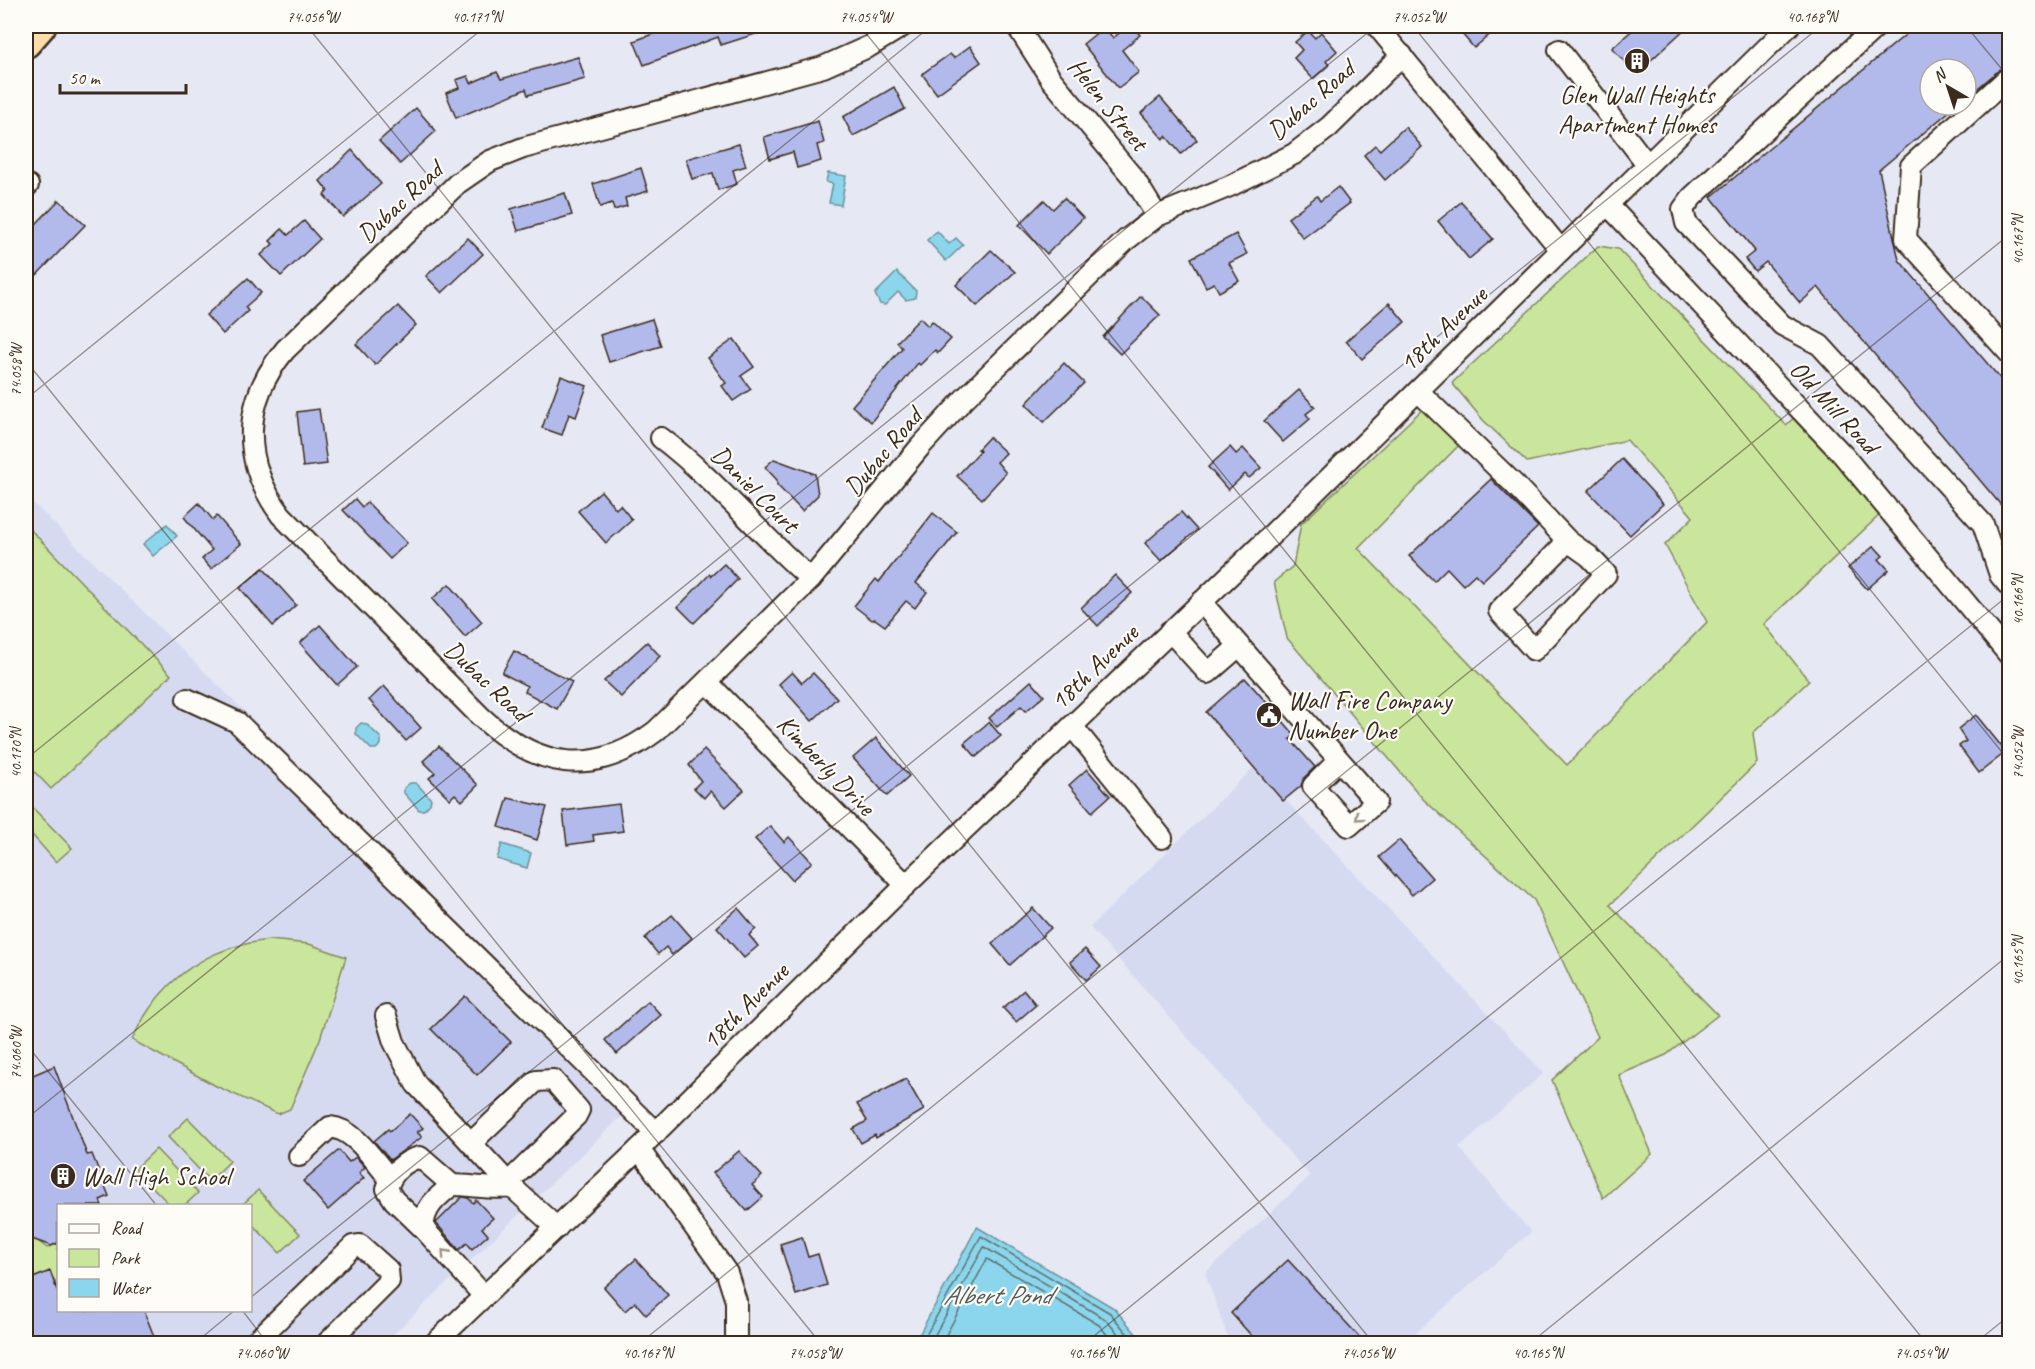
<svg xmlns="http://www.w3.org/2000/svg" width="2035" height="1369" viewBox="0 0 2035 1369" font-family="Caveat,sans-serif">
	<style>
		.built { fill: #d6daf1; fill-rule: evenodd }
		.green { fill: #cae59c; stroke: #82885d; stroke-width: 1.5 }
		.water { fill: #8cd6ed; stroke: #6c919a; stroke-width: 1.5 }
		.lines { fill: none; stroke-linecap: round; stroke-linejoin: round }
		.shore { stroke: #5b6f71; stroke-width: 1.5 }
		.building { fill: #b1baeb; stroke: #3b2a1e; stroke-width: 1.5 }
		.minor-casing { stroke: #3b2a1e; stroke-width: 24 }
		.highway-casing { stroke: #3b2a1e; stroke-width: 33 }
		.minor { stroke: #fdfcf7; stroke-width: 20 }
		.highway { stroke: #fbddab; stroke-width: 28 }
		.oneway { stroke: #9c938a }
		.ticks { fill: none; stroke: #3b2a1e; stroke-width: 1.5; stroke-opacity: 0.45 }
		.labels { text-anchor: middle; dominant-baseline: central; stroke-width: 4.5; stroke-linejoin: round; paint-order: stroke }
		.poi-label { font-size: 26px; fill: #3b2a1e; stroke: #fdfcf7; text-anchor: start }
		.street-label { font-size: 26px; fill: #3b2a1e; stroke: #fdfcf7 }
		.water-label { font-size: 27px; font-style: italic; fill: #535e5c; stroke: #fdfcf7 }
		.neatline { fill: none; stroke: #3b2a1e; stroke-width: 2 }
		.ticks-label { font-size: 15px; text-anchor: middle; fill: #3b2a1e }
	</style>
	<rect width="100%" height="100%" fill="#e6e8f3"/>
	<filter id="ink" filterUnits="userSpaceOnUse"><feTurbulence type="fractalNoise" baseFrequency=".0167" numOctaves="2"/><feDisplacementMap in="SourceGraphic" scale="12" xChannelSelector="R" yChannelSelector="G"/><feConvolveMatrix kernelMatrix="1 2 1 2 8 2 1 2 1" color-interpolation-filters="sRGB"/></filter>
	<g filter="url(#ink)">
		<g class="built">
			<path d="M26,496L639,1100L384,1343H26ZM58,1206H250V1310H58Z"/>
			<path d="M1254,767L1544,1073L1459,1147L1531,1232L1404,1343H1237L1227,1335L1205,1273L1310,1176L1090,927Z"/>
		</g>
		<g class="green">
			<path d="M1598,246L1618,249L1786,425L1797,415L1885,510L1764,624L1809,681L1753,733L1757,763L1610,905L1718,1015L1666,1055L1619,1075L1652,1154L1603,1198L1552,1080L1598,1037L1534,900L1423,799L1287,638L1274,582L1293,566L1301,524L1427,405L1463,441L1358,548L1567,765L1707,622L1665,545L1693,517L1627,440L1527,462L1483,420L1452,383Z"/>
			<path d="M26,525L171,675L51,789L26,763Z"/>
			<path d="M26,801L72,848L56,862L26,828Z"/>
			<path d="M270,940L309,944L346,957L320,1039L290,1109L278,1114L216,1086L132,1040C159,981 205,947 270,940Z"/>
			<path d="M188,1118L230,1161L210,1181L168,1137Z"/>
			<path d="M156,1149L198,1193L185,1205H170L135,1169Z"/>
			<path d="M258,1190L300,1234L280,1253L251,1223L250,1206L242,1205Z"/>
			<path d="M26,1232L47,1248L58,1243V1289L50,1271L26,1281Z"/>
		</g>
		<g class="water">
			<path d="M828,173L846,176L841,205L829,203L833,184L826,182Z"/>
			<path d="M937,231L949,244L956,238L963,245L946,261L927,240Z"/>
			<path d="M897,272L916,291L915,298L906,300L898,292L885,305L880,304L875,294Z"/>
			<path d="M167,524L177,536L153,556L143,544Z"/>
			<path d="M361,723L366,724L381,738V744L376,749H371L356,734V728Z"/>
			<path d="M410,783H416L431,799L430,804L424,810H419L404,793V788Z"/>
			<path d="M502,844L531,853L527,868L497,859Z"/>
			<path d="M977,1227L1114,1308L1144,1343H919L918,1337Z"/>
		</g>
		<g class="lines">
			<g class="shore">
				<path d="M925,1344V1337L981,1236L1110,1313L1136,1344"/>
				<path d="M932,1344L933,1338L984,1247L1105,1319L1127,1344"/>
				<path d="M941,1344L987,1259L1099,1325L1115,1344"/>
			</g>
		</g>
		<g class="building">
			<path d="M674,26H773L774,28L721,45L718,37L644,65L634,41Z"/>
			<path d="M1128,26H1132L1140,35L1122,50L1139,72L1118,88L1083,44L1104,27L1113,38Z"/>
			<path d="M1455,26H1500L1474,48Z"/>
			<path d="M1637,26H1688L1636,74L1612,48Z"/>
			<path d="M1916,26H2010V61L1966,98V69H1930V105H1957L1879,170L1899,260L2010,390V516L1818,287L1800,303L1766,262L1755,271L1745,259L1755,251L1711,197Z"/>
			<path d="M1308,31L1315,38L1321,32L1337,51L1326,61L1329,65L1313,79L1294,58L1302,50L1295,42Z"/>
			<path d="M970,46L981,62L937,94L922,74L950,54L954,58Z"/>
			<path d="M578,57L585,79L528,95L526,89L456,118L446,93L459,88L456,80L468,76L471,83L497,72L501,79Z"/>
			<path d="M894,87L905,109L853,136L843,117Z"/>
			<path d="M1160,97L1197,140L1181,154L1166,136L1163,139L1141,113Z"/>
			<path d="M416,108L436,131L400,164L379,141Z"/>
			<path d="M818,121L824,143L817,145L821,161L797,168L793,152L770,159L764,137Z"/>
			<path d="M1405,127L1422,147L1385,180L1364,155L1375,145L1380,150Z"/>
			<path d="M739,144L746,166L733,170L737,184L718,190L713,173L692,179L686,159Z"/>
			<path d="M352,150L381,184L343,217L324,195L328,191L320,181Z"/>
			<path d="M641,168L648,191L625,198L627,206L614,210L612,203L600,207L593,184Z"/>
			<path d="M1338,187L1350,203L1303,238L1288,218L1317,196L1320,201Z"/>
			<path d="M565,193L572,215L518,231L511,209Z"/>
			<path d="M1064,198L1083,218L1047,254L1019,225L1044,200L1053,209Z"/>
			<path d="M59,200L85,225L32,280L26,274V229L33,222L36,224Z"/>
			<path d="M1461,202L1493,239L1469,259L1438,221Z"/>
			<path d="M304,221L320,239L281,276L261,255L273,244L270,241L282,229L288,235Z"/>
			<path d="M1236,234L1247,254L1229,263L1239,281L1219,292L1214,283L1206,287L1191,258Z"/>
			<path d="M468,238L483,254L442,293L426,276Z"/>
			<path d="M991,250L1015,272L977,306L956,285Z"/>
			<path d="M248,278L261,293L245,307L248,311L223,334L206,315Z"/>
			<path d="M1141,296L1160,315L1120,354L1103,337Z"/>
			<path d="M1389,303L1405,322L1362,359L1346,341Z"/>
			<path d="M398,306L416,325L375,365L356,344Z"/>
			<path d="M920,318L928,326L932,321L951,339L938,353L935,350L920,365L918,363L871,422L852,406L902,348L897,342Z"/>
			<path d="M652,319L661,346L609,362L600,335Z"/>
			<path d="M734,339L754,367L741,376L751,389L733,401L722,386L726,383L708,358Z"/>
			<path d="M1064,363L1084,383L1044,422L1026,404Z"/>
			<path d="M561,376L587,386L576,417L569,414L562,435L542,428Z"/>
			<path d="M1299,390L1315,407L1306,414L1310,419L1283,442L1264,421Z"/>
			<path d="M319,409L327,464L303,467L297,412Z"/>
			<path d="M989,437L1006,453L997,462L1006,473L982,499L957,476L980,451L978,449Z"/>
			<path d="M1230,447L1236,454L1243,448L1261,468L1249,478L1245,474L1228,490L1208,467Z"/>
			<path d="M774,459L815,474L818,495L802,511L777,485V480L765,467Z"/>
			<path d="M1622,459L1663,504L1630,535L1588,491Z"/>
			<path d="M1491,479L1538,527L1482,581L1475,574L1463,585L1447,568L1434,581L1409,556Z"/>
			<path d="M601,491L616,509L620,505L632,520L606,543L578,511Z"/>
			<path d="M355,499L362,507L367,502L407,543L390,559L343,510Z"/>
			<path d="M199,503L213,520L217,516L241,544L211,569L202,559L212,550L184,517Z"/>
			<path d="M1181,512L1197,530L1161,561L1145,543Z"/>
			<path d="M933,513L957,532L916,583L927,592L915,608L906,601L885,626L875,619L872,620L854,606L876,579L879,582Z"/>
			<path d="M1874,546L1883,556L1879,559L1889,570L1867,589L1848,568Z"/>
			<path d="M724,564L738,579L694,623L678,607L710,574L711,576Z"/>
			<path d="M263,568L296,605L273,626L240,588Z"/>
			<path d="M1115,575L1132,593L1098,626L1081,608Z"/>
			<path d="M449,584L482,622L465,637L432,599Z"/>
			<path d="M320,625L357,667L337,685L300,643Z"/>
			<path d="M647,642L660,656L621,697L604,681Z"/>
			<path d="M514,651L572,682L557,709L525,692L527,686L502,673Z"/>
			<path d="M792,672L802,683L813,673L837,698L812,721L779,684Z"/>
			<path d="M1245,678L1295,735L1290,739L1315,767L1304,778L1301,786L1283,801L1206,712Z"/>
			<path d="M1031,681L1044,696L1026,711L1021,706L997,727L989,718Z"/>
			<path d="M384,686L421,728L406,741L369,700Z"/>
			<path d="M1976,715L2006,752L1979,773L1959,746L1966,741L1958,729Z"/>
			<path d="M989,722L1001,736L976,757L964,743Z"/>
			<path d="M876,738L909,776L887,796L853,758Z"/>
			<path d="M439,746L478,785L462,801L455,794L450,799L429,778L435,773L423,761Z"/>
			<path d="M704,750L744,790L726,807L710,791L704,798L694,788L701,781L689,765Z"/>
			<path d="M1087,769L1110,796L1092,812L1069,785Z"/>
			<path d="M508,798L547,807L537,840L499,827Z"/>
			<path d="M619,804L623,831L593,835L594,841L567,845L563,811Z"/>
			<path d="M770,826L784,842L789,837L812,862L792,880L755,839Z"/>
			<path d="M1399,840L1432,878L1412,895L1379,857Z"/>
			<path d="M738,908L756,929L749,935L758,946L744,958L717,927Z"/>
			<path d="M1033,908L1051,928L1010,965L992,944Z"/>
			<path d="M672,915L692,938L672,955L666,947L658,954L645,938Z"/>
			<path d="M1085,949L1101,967L1086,980L1070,962Z"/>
			<path d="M1024,990L1036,1005L1016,1022L1003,1008Z"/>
			<path d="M465,996L511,1042L477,1075L431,1029Z"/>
			<path d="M648,1001L661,1015L617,1054L605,1040Z"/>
			<path d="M54,1066L87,1155L92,1154L109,1196L100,1200L102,1206H58V1243L51,1246L32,1239L26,1232V1078Z"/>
			<path d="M906,1079L924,1110L876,1138L875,1135L861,1143L853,1129L867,1121L857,1104Z"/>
			<path d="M410,1114L423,1128L417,1132L422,1137L390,1160L374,1141L388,1129L390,1131Z"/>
			<path d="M339,1150L349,1162L356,1157L365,1167L359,1173L364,1178L328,1210L303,1181Z"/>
			<path d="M739,1151L762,1176L752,1185L763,1197L747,1211L713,1173Z"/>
			<path d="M462,1197L468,1198L473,1203L476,1200L493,1218L482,1228L488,1235L472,1249L467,1243L459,1250L436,1223Z"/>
			<path d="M802,1237L808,1257L818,1254L827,1285L796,1295L780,1244Z"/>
			<path d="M636,1259L668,1295L646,1315L635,1302L625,1311L604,1287Z"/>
			<path d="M1288,1260L1366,1344H1259L1231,1313Z"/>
			<path d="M50,1271L58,1293V1311H144L157,1344H26V1281Z"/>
		</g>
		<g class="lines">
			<g class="minor-casing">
				<g id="minor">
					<path d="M903,26L870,46L823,67L523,148L490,161L458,183L285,350C242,402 241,461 281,515L480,716C536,768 592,779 656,731L811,579L920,447L964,399L1126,240L1157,216L1230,186L1294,154L1329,127L1402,55"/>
					<path d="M1017,26L1051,79L1135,180L1157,216"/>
					<path d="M1377,26L1561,250"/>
					<path d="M1877,26L1692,197L1683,209L1686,223L1782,325L1820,345L1983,524L2000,575L2010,587"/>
					<path d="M1559,50L1647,164"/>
					<path d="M2010,76L1911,166L1906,239L2010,354"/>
					<path d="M26,187L28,185"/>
					<path d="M1608,205L1843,455L2010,656"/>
					<path d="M1418,391L1514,484L1568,541L1589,556L1606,574L1534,650L1499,611L1568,541"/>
					<path d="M661,438C716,480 759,534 811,579"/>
					<path d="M1201,602L1376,802L1349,826L1313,786L1339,760"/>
					<path d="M1170,631L1208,673L1239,646"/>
					<path d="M707,682L906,885"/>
					<path d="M187,699L237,722L656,1133"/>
					<path d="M1072,726L1162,838"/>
					<path d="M386,1016L394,1042L416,1084L512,1187L557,1228"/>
					<path d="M471,1143L536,1081L553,1080L579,1110L576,1116L508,1183"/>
					<path d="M639,1149L727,1273L736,1301V1344"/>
					<path d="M299,1156L330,1127C355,1129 374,1161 390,1179"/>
					<path d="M424,1229C422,1209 437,1197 452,1185"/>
					<path d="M484,1296L424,1229L394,1200L387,1189C391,1173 404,1161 420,1157L452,1185C472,1185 492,1190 512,1187"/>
					<path d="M253,1344L353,1246L360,1245L388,1270L389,1281L326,1344"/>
					<path d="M434,1344L639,1149L906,885L1257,549L1789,26"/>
				</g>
			</g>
			<g class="highway-casing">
				<path id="highway" d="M26,43L41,26"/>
			</g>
			<use href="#minor" class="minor"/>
			<use href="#highway" class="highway"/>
		</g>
		<defs><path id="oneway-chevron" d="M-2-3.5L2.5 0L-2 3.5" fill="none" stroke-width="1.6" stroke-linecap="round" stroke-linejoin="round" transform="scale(1.5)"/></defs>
		<g class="oneway">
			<use href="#oneway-chevron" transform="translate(1359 817) rotate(139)"/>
			<use href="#oneway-chevron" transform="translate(445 1253) rotate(-132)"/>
		</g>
	</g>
	<path class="ticks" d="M307,26L1374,1344M860,26L1927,1344M1413,26L2010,762M1966,26L2010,79M26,38L41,26M26,361L821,1344M26,399L486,26M26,759L931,26M26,1044L157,1206M26,1119L1376,26M250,1298L1821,26M242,1310L268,1344M194,1344L235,1310M639,1344L2010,234M1084,1344L2010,594M1529,1344L2010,954M1974,1344L2010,1315"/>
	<defs>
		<g id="building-disc" transform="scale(1.35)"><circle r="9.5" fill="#3b2a1e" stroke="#fdfcf7"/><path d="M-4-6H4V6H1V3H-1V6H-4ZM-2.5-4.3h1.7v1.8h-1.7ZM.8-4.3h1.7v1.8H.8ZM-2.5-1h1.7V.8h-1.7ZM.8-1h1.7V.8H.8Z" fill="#fff"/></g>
		<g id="civic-disc" transform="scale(1.35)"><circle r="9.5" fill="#3b2a1e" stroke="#fdfcf7"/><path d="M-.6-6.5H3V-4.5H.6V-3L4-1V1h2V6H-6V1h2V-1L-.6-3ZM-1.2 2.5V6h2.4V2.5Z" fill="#fff"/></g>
	</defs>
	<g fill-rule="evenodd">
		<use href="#building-disc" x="1637" y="61"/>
		<use href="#civic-disc" x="1269" y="715"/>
		<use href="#building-disc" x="63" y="1176"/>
	</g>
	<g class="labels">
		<g class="poi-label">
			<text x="1637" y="94" text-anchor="middle">Glen Wall Heights<tspan x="1637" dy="30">Apartment Homes</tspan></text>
			<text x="1288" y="700">Wall Fire Company<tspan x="1288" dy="30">Number One</tspan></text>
			<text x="82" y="1176">Wall High School</text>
		</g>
		<g class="street-label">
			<text transform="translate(1311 100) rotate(-41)">Dubac Road</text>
			<text transform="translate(1108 104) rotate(51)">Helen Street</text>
			<text transform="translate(400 202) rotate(-43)">Dubac Road</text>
			<text transform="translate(1443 329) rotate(-44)">18th Avenue</text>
			<text transform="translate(1834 407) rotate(47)">Old Mill Road</text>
			<text transform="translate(883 452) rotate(-50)">Dubac Road</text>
			<text transform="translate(755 489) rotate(45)">Daniel Court</text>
			<text transform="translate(1094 667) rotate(-44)">18th Avenue</text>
			<text transform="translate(487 681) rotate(43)">Dubac Road</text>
			<text transform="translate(826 765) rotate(46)">Kimberly Drive</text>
			<text transform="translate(745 1006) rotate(-45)">18th Avenue</text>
		</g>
		<g class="water-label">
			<text x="997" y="1295">Albert Pond</text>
		</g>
	</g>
	<rect width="2035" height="1369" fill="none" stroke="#fdfcf7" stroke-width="66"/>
	<rect x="57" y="1204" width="195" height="108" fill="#fdfcf7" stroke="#afa8a0" stroke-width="1.5"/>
	<rect x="69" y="1224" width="30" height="9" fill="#fdfcf7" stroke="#afa8a0" stroke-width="1.5"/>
	<text x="111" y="1234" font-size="18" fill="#3b2a1e">Road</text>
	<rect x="69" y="1249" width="30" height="18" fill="#cae59c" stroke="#afa8a0" stroke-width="1.5"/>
	<text x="111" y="1264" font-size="18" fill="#3b2a1e">Park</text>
	<rect x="69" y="1279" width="30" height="18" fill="#8cd6ed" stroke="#afa8a0" stroke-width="1.5"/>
	<text x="111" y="1294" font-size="18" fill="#3b2a1e">Water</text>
	<g transform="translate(1948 87) rotate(321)"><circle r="28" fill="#fdfcf7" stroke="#afa8a0" stroke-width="1.5"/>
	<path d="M0-4.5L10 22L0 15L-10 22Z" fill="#3b2a1e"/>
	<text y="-9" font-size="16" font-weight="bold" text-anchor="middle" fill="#3b2a1e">N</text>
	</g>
	<path d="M60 84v9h126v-9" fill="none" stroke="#3b2a1e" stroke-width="3"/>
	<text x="69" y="84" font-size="18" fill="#3b2a1e" stroke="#fdfcf7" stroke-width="4.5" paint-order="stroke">50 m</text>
	<rect x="33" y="33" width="1969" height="1303" class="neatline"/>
	<g class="ticks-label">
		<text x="313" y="22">74.056°W</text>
		<text x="477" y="22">40.171°N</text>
		<text x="866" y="22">74.054°W</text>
		<text x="1419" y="22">74.052°W</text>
		<text x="1812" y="22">40.168°N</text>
		<text transform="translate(2018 240) rotate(-90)" y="5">40.167°N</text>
		<text transform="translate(16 370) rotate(-90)" y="5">74.058°W</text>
		<text transform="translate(2018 600) rotate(-90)" y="5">40.166°N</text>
		<text transform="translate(2018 753) rotate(-90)" y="5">74.052°W</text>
		<text transform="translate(16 753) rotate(-90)" y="5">40.170°N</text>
		<text transform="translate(2018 961) rotate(-90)" y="5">40.165°N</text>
		<text transform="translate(16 1053) rotate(-90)" y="5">74.060°W</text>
		<text x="262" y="1358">74.060°W</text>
		<text x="648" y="1358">40.167°N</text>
		<text x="815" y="1358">74.058°W</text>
		<text x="1093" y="1358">40.166°N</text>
		<text x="1368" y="1358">74.056°W</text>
		<text x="1538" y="1358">40.165°N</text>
		<text x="1921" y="1358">74.054°W</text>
	</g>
</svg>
